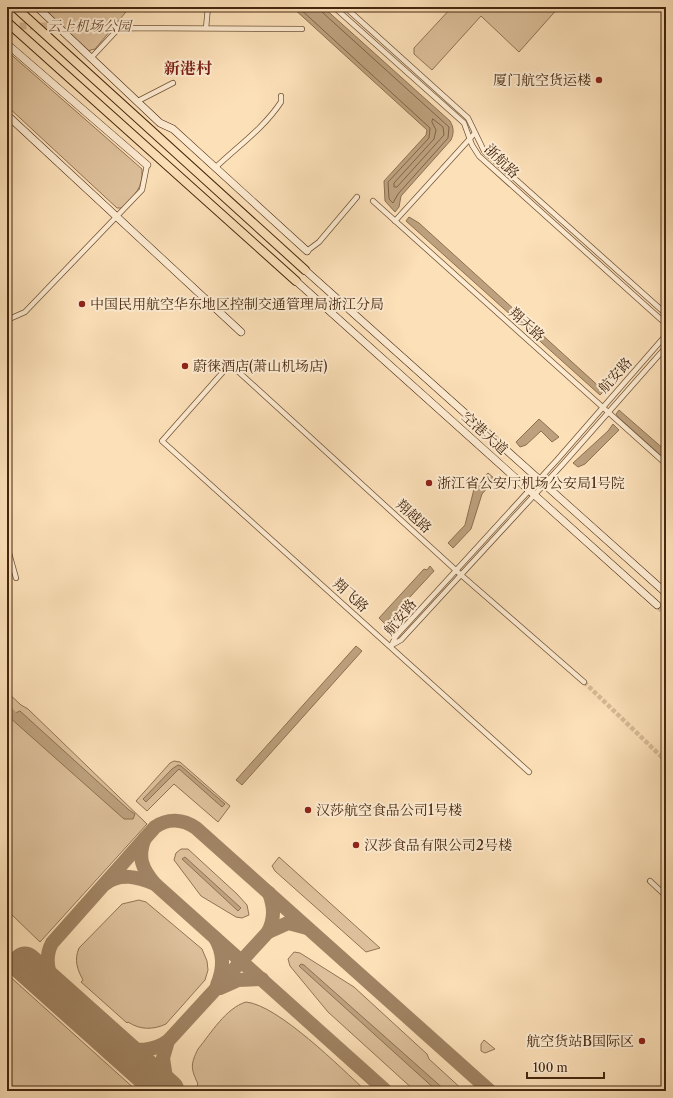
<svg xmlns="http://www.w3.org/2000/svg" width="673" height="1098" viewBox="0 0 673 1098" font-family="'Libre Caslon Text','Noto Serif SC',serif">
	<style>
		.green { fill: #ddc09b; stroke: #907354 }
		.water { fill: #bda17e; stroke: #8d7051 }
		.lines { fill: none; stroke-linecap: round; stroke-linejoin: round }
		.shore { stroke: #806446; stroke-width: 1 }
		.canal { stroke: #bda17e; stroke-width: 5.5 }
		.taxiway { stroke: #a08363; stroke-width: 14 }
		.runway { stroke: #a08363; stroke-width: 35 }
		.street-tunnel { stroke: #d7bb96; stroke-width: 4.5; stroke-dasharray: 4.5 2; stroke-linecap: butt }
		.secondary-tunnel { stroke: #d7bb96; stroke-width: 7; stroke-dasharray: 7 3.5; stroke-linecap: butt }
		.street-casing { stroke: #725438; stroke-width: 6 }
		.secondary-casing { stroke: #44260e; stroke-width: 8 }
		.highway-casing { stroke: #44260e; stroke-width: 10 }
		.street { stroke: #fdebd1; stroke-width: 4.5 }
		.secondary { stroke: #fdebd1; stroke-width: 7 }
		.highway { stroke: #fce0b8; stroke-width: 8 }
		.poi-dot { fill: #8f2418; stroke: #fdebd1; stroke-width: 1.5 }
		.labels { text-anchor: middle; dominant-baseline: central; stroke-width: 4; stroke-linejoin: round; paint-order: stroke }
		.park-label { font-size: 14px; font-style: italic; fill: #6a4c31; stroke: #fdebd1 }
		.poi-label { font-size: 14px; fill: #44260e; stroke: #fdebd1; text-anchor: start }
		.street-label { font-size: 14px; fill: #44260e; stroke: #fdebd1 }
		.quarter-label { font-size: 16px; font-weight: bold; fill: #7a1f14; stroke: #fdebd1 }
	</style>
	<rect width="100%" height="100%" fill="#fce0b8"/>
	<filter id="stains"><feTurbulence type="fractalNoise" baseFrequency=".005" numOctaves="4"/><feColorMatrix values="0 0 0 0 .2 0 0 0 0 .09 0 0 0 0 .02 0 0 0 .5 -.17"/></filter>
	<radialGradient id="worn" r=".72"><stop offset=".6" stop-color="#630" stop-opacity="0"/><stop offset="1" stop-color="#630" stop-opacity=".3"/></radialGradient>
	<g class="green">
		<path d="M42,7H130L95,49L87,51Z"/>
		<path d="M452,7H559L519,52L481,16L432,70L414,54V48Z"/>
		<path d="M7,51L142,169C143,189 135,194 122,208H117L7,106Z"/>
		<path d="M8,693L21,705L28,709L147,824L40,942L10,913L7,916Z"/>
		<path d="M174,761L180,762L230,806L218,822L174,784L147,811L136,801L170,763Z"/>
		<path d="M181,849H188L237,894L247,905L249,915L242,918L236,917L201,896L174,860L176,853Z"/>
		<path d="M279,857L380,948L366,952L275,871L272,866Z"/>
		<path d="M139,900L146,902L202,949L207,961L208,970L205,980L166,1024C153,1030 140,1030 128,1022L127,1023L81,982L83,980C77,969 74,960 79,948L122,904Z"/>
		<path d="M294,952L300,953L354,987L427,1054L429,1059L464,1091H415L328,1012L290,966L288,959Z"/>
		<path d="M7,974L137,1091H7Z"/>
		<path d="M246,1002C278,1005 341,1068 366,1091H203L197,1085L198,1084C191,1069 190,1065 198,1049C211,1033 226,1008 246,1002Z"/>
		<path d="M484,1040L495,1049L485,1053L481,1051V1044Z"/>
	</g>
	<g class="water">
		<path d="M292,7H323L450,121C454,128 454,133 451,140L401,196L399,207L395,212L385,201L384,181L426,135L427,130Z"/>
		<path d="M409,217L419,223L604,391L600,395L406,221Z"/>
		<path d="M619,410L666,451V460L618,417L616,414Z"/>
		<path d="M539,419L559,437L552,442L541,431L526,445L520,447L516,442Z"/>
		<path d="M613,424L619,430L585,464L578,467L573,463L608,431Z"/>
		<path d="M488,473L495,479L482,494L471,529L453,548L448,543L465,525L474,489Z"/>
		<path d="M430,566L434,571L385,624L379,618L424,569L427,570Z"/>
		<path d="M356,646L362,651L242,785L236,780Z"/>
		<path d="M20,711L129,810L135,814L133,819H124L8,716Z"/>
		<path d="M178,765L181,766L225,804L222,807L179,769L146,802L143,799L172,769Z"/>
		<path d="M185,857L241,908L238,911L182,859Z"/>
		<path d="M301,964L304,965L446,1091H437L299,966Z"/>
	</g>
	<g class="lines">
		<g class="shore">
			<path d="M298,7L430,128L429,138L388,182L389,199L393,203L398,194L448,138L449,127L322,12L321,7"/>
			<path d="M433,119L443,127L444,135L397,187H394V183L434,139L436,130L432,122Z"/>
		</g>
		<path class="canal" d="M7,707L18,718"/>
		<g class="taxiway">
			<path d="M145,838C137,857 142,869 155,884L386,1091"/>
			<path d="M105,884C120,872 138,877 155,884"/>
			<path d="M268,932C275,918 274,907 269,893"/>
			<path d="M215,938C224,953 224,969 217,985"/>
			<path d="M220,988L238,980L262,979"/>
			<path d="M61,996C51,980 42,962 52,943L155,827C168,818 183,819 196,828L490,1091"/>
			<path d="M118,1047C136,1051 153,1052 168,1041"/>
			<path d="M168,1091L163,1058L168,1041L268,932L288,923L307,928"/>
		</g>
		<path class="runway" d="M25,964L167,1091"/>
		<path class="street-tunnel" d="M584,682L666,761"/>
		<g class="secondary-tunnel">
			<path d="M9,26H47"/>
			<path d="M657,605L666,613"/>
		</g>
		<g class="street-casing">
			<g id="street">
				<path d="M334,7L464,123L472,145L479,156L666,324"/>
				<path d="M345,7L468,118L484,151L666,314"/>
				<path d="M206,28L208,7"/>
				<path d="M91,58L119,28L302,29"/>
				<path d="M138,101L173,83"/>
				<path d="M215,168C238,146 264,128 281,102V96"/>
				<path d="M373,201L666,464"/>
				<path d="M395,221L475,133"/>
				<path d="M307,251L319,242L357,197"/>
				<path d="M7,320L25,312L142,190L147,165"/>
				<path d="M7,546L16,578"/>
				<path d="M392,645L401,640L562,465L666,347"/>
				<path d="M391,646L396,636L557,460L666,335"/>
				<path d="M529,772L162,441L230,364L460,574L584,682"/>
				<path d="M650,881L666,896"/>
			</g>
		</g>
		<g class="secondary-casing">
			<g id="secondary">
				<path d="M37,7L160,123L173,129L307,251"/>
				<path d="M7,44L147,165"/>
				<path d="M7,115L241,332"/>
				<path d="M305,270L666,593"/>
				<path d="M296,281L657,605"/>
			</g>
		</g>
		<g class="highway-casing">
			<g id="highway">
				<path d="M15,7L305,270"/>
				<path d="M7,22L296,281"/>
			</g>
		</g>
		<use href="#street" class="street"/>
		<use href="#secondary" class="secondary"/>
		<use href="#highway" class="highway"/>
	</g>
	<g class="poi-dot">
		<circle cx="599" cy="80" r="4"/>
		<circle cx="82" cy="304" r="4"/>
		<circle cx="185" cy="366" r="4"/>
		<circle cx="429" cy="483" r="4"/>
		<circle cx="308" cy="810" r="4"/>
		<circle cx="356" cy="845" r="4"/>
		<circle cx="642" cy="1041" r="4"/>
	</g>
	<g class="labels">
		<g class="park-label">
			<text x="89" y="26">云上机场公园</text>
		</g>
		<g class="poi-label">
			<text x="591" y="80" text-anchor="end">厦门航空货运楼</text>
			<text x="90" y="304">中国民用航空华东地区控制交通管理局浙江分局</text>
			<text x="193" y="366">蔚徕酒店(萧山机场店)</text>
			<text x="437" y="483">浙江省公安厅机场公安局1号院</text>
			<text x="316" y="810">汉莎航空食品公司1号楼</text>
			<text x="364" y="845">汉莎食品有限公司2号楼</text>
			<text x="634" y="1041" text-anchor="end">航空货站B国际区</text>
		</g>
		<g class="street-label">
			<text transform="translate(502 161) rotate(44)">浙航路</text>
			<text transform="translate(527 324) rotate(42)">翔天路</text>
			<text transform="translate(615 375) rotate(-48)">航安路</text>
			<text transform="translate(485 433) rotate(42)">空港大道</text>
			<text transform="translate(414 516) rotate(42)">翔越路</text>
			<text transform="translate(351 595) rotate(42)">翔飞路</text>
			<text transform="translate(400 617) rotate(-51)">航安路</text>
		</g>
		<g class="quarter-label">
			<text x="188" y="68">新港村</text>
		</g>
	</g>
	<rect width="673" height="1098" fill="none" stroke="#fce0b8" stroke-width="24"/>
	<rect x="8" y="8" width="657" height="1082" fill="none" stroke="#44260e" stroke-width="2"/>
	<rect x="12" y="12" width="649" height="1074" fill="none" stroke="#44260e"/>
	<path d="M527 1072v6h77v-6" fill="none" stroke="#44260e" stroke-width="2"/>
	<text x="533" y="1072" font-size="12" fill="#44260e" stroke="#fdebd1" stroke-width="3" paint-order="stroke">100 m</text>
	<rect width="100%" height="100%" filter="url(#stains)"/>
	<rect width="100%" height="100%" fill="url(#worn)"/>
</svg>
